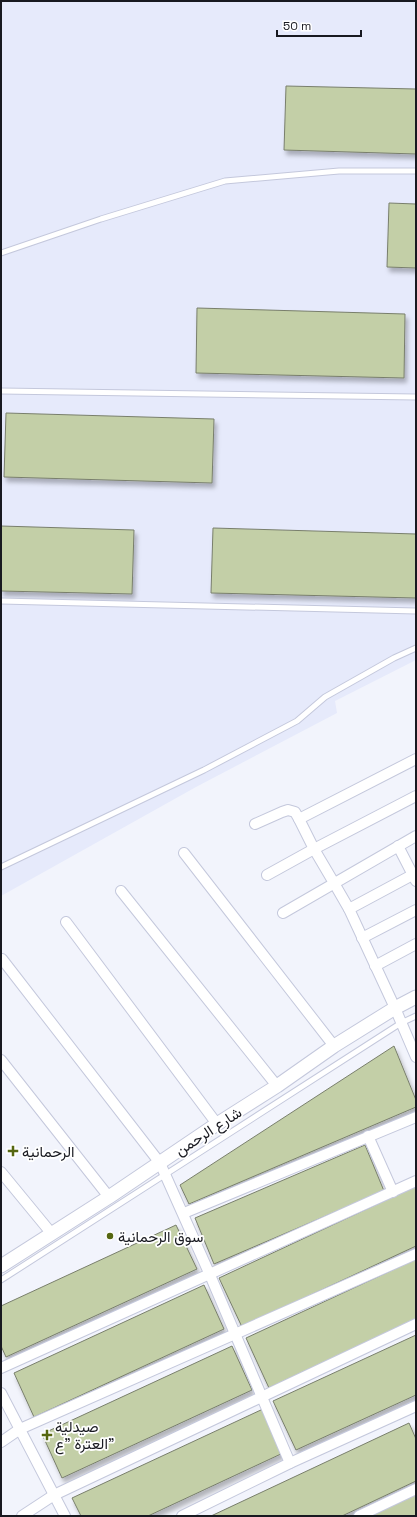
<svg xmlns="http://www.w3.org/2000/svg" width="417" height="1517" viewBox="0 0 417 1517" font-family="'Space Grotesk',Vazirmatn,sans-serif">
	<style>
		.built { fill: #e6eafb }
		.building { fill: #c3cfa7; stroke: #797f6c; filter: url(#shadow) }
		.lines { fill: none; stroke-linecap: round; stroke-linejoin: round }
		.service-casing { stroke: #c4c8dc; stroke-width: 7 }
		.minor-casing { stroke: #c4c8dc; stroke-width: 12 }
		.tertiary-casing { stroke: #c4c8dc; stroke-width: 15 }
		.service { stroke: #fff; stroke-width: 5 }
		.minor { stroke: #fff; stroke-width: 10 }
		.tertiary { stroke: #fff; stroke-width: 13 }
		.poi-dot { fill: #566711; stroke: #fff; stroke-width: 1.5 }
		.labels { text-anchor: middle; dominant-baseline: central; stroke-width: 3.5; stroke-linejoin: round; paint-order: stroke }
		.street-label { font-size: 15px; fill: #181920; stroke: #fff }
		.poi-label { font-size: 15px; fill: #181920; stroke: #fff; text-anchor: start }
	</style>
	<defs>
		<filter id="shadow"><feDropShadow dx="2.5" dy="4.5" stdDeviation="2" flood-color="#0004"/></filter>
	</defs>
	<rect width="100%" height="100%" fill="#f2f4fc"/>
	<path class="built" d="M1,1H416V660L335,701L337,713L196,787L1,896Z"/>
	<g class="building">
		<path d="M286,86L416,89V154L284,150Z"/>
		<path d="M389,203L416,204V268L387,267Z"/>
		<path d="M197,308L405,314L404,378L196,373Z"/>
		<path d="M6,413L214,419L212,483L4,477Z"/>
		<path d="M1,526L134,530L132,594L1,591Z"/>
		<path d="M213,528L416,534V598L211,593Z"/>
		<path d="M394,1046L416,1100V1107L189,1204L180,1185Z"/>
		<path d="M365,1145L384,1191L214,1264L195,1218Z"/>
		<path d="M416,1186V1246L242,1327L219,1278Z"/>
		<path d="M176,1225L197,1269L6,1357L1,1346V1306Z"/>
		<path d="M416,1259V1319L269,1388L246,1338Z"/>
		<path d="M204,1285L224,1329L34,1417L14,1373Z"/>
		<path d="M416,1335V1395L296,1450L273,1401Z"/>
		<path d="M232,1346L252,1390L62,1478L42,1434Z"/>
		<path d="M263,1409L283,1453L148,1516H81L72,1498Z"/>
		<path d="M409,1423L416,1439V1481L342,1516H211Z"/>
		<path d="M416,1494V1516H369Z"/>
	</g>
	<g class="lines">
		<g class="service-casing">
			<g id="service">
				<path d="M1,253L101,219L225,181L339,171H416"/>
				<path d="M1,391L416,397"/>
				<path d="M1,601L416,611"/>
				<path d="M1,867L204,770L297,721L325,697L394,658L416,648"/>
				<path d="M1,1280L401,1023L416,1016"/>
			</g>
		</g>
		<g class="minor-casing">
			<g id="minor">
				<path d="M416,759L299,819L314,849L334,883L349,909L395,1008L416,1057"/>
				<path d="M255,824L282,812L288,810L295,812L299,819"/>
				<path d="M398,846L416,881"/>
				<path d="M184,853L334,1046"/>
				<path d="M267,875L314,849L416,796"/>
				<path d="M121,891L277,1086"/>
				<path d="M349,909L416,873"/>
				<path d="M283,913L416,836"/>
				<path d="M66,922L217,1124"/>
				<path d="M362,938L416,910"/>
				<path d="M2,959L160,1163L210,1275L290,1463"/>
				<path d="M375,966L416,944"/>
				<path d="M1,1060L109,1197"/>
				<path d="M368,1136L393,1192"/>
				<path d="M1,1172L52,1234"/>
				<path d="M184,1213L416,1117"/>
				<path d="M1,1368L416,1181"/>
				<path d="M1,1393L65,1516"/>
				<path d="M1,1442L20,1429L416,1254"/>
				<path d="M22,1516L54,1495L416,1324"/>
				<path d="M182,1516L290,1463L416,1406"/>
				<path d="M359,1516L416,1489"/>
			</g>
		</g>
		<g class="tertiary-casing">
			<path id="tertiary" d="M1,1266L109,1197L217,1124L277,1086L334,1046L395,1008L416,997"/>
		</g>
		<use href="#service" class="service"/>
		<use href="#minor" class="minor"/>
		<use href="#tertiary" class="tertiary"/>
	</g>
	<g class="poi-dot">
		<path d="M11 1145h4v4h4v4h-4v4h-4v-4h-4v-4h4z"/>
		<circle cx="110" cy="1236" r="4"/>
		<path d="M45 1429h4v4h4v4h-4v4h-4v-4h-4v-4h4z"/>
	</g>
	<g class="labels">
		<g class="street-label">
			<text transform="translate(208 1131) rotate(-33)">شارع الرحمن</text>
		</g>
		<g class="poi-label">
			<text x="22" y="1151">الرحمانية</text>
			<text x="118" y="1236">سوق الرحمانية</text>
			<text x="55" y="1426">صيدلية<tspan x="55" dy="17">العترة "ع"</tspan></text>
		</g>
	</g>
	<rect width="417" height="1517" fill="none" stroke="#181920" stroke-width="4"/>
	<path d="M277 30v6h84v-6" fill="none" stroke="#181920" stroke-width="2"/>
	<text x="283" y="30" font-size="12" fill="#181920" stroke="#ffffff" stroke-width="3" paint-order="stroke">50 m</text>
</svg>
